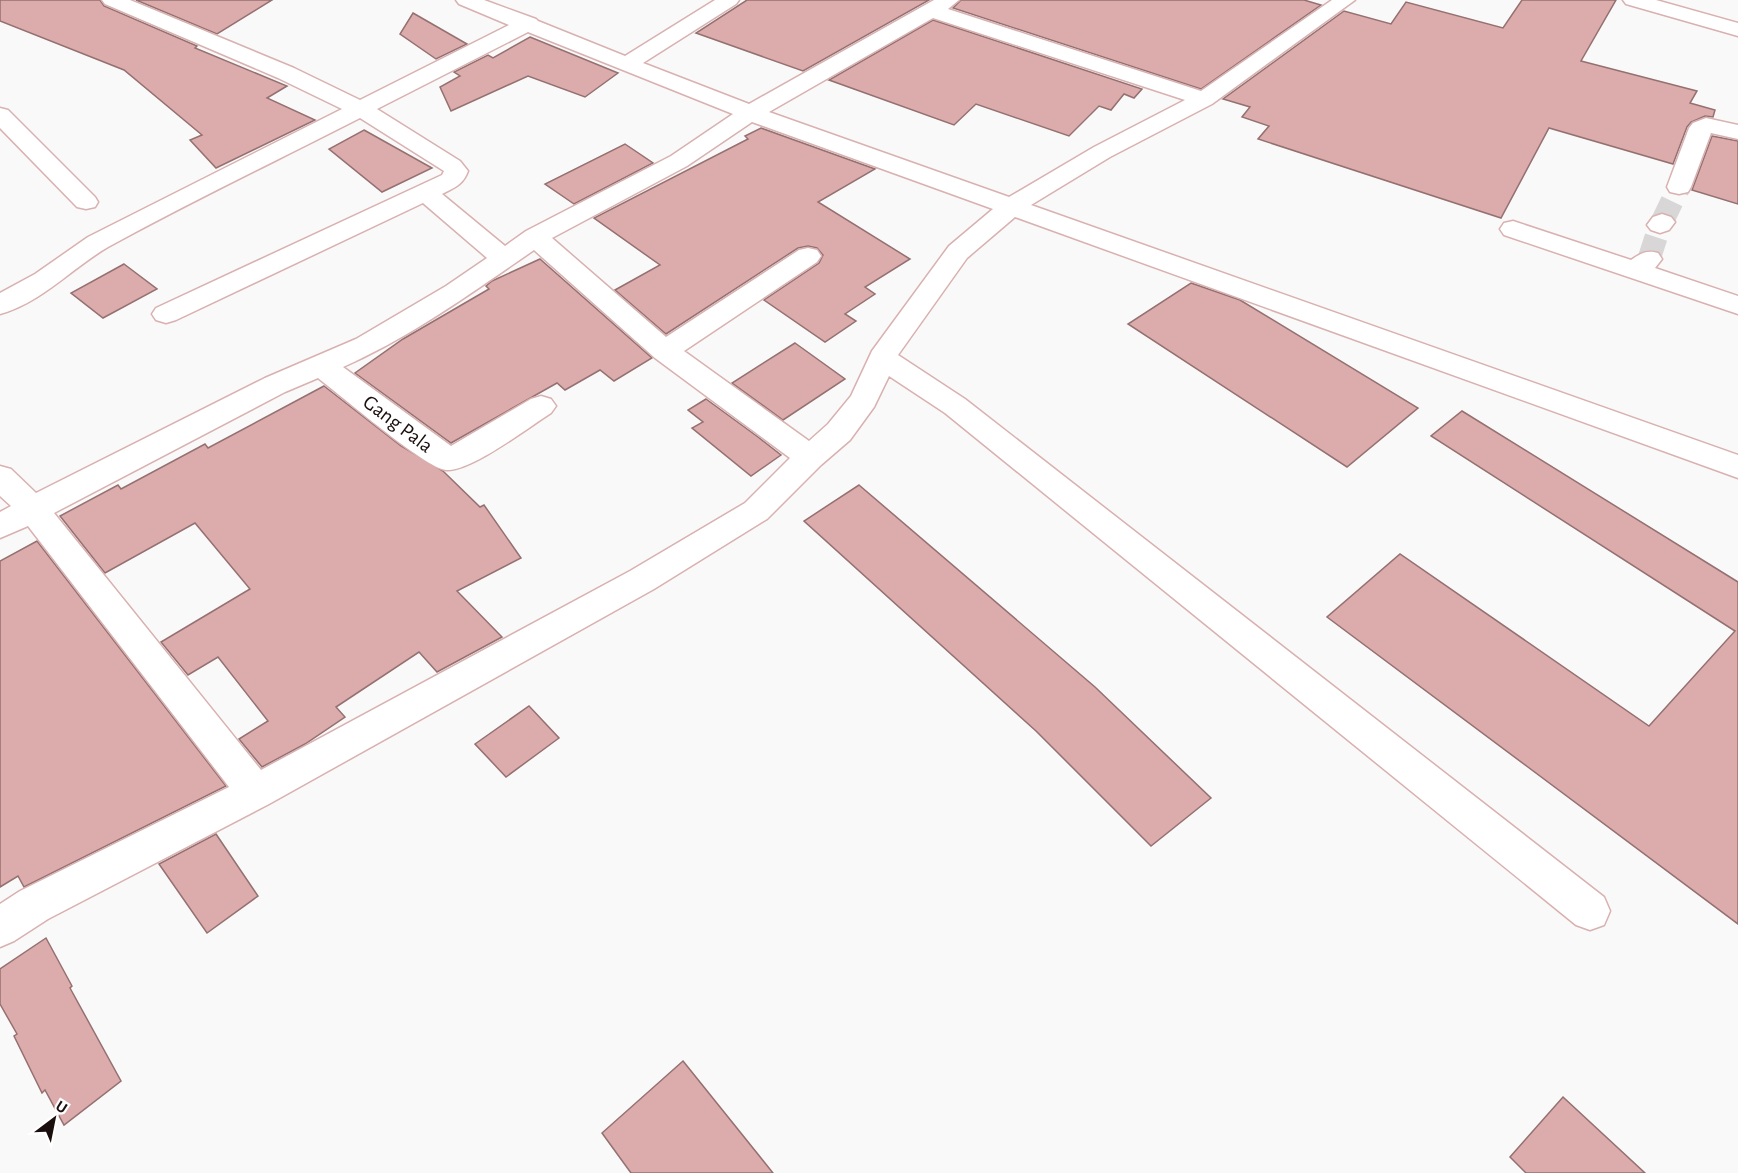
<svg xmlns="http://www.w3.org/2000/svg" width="1738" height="1173" viewBox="0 0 1738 1173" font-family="'Alegreya Sans',sans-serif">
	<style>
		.building { fill: #dbacab; stroke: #957070; stroke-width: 1.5 }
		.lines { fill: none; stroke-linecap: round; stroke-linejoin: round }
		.minor-tunnel { stroke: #d8d6d6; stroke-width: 23; stroke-dasharray: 23 12; stroke-linecap: butt }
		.minor-casing { stroke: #d8b1b0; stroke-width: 3 }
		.minor { fill: #fff; fill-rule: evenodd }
		.labels { text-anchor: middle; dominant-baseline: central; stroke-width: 4.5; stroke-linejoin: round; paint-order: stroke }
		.street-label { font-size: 21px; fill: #1b0e0e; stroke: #fff }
	</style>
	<rect width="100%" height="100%" fill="#f9f9f9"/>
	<g class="building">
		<path d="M0,0H100L104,6L197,46L195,48L287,86L267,98L315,120L216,168L190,140L202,135L124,70L0,21Z"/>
		<path d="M136,0H272L217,34Z"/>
		<path d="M747,0H929L803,71L696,33Z"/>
		<path d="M961,0H1304L1321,5L1201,89L953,8Z"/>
		<path d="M1522,0H1616L1581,61L1697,91L1690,103L1715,110L1713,117L1705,116L1691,122L1687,127L1673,164L1549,128L1501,218L1258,139L1269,126L1242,117L1250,107L1223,99L1344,11L1391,24L1406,2L1503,28Z"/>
		<path d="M413,13L467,44L436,59L400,34Z"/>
		<path d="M933,20L1142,89L1134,98L1124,94L1111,110L1099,106L1069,136L976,104L954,125L829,80Z"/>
		<path d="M530,37L618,73L585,97L528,76L451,111L440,87L460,76L454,72L488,55L493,58Z"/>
		<path d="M761,128L875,169L818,202L910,259L865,287L875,294L845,314L856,321L825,342L764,300L819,263L823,255L817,248L808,246L798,248L666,334L615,290L660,265L594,218L748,139L745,136Z"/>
		<path d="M364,130L432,168L382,192L329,149Z"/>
		<path d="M1712,136L1738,141V204L1692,190Z"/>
		<path d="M625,144L653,163L574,204L545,184Z"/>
		<path d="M540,259L652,358L614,381L600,370L565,390L557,383L451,443L355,373L403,339L489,289L486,286L492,281Z"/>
		<path d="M124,264L157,289L103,318L71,293Z"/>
		<path d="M1191,283L1240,300L1418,408L1347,467L1128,324Z"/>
		<path d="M795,343L845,379L783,420L732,383Z"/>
		<path d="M324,386L401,446L443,471L480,507L484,505L521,558L457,591L502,637L437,672L419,652L336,707L345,717L305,744L262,767L239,739L268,721L218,657L188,675L161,642L250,589L195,523L105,573L60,516L118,485L121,489L205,444L208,448Z"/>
		<path d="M706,399L758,437L781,455L751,476L692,428L703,422L688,410Z"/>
		<path d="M1462,411L1738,582V924L1327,617L1400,554L1649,726L1735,631L1431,436Z"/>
		<path d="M859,485L1095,687L1211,798L1151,846L1036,731L804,521Z"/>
		<path d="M37,541L226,786L24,887L18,876L0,887V561Z"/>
		<path d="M529,706L559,738L506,777L475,744Z"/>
		<path d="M216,834L258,896L207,933L159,864Z"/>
		<path d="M46,938L72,986L70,988L121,1081L64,1125L45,1090L42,1093L14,1036L17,1034L0,1004V969Z"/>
		<path d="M683,1061L773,1173H631L602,1133Z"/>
		<path d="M1563,1097L1645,1173H1526L1510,1157Z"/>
	</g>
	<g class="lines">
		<g class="minor-tunnel">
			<path d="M1662,222L1679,187"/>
			<path d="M1649,259L1660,225"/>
		</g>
		<g class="minor-casing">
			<g id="minor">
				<path d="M102,0H130L294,68L360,100L509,25L459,4L456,0H484L536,19L538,21L625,56L715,0H739L736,4L643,63L749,104L934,0H959L948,9L1201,91L1332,0H1355L1212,104L1110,157L1031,205L1738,455V478L1015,217L967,258L898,355L965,399L1604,897L1610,911L1604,925L1590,930L1576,925L945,413L889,376L874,407L850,440L821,465L767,519L654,589L269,804L48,919L14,941L0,947V904L20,891L229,787L28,526L0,538V512L11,506L0,496V466L11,469L36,493L265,378L356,339L446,286L487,258L423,203L176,320L166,323L156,320L152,314L156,308L442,175L444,171L360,118C276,161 190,202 108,247C72,268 41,303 0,314V293L35,274L88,237L342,109L278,78L105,4ZM933,18L1185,100L1094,147L1009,197L769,112ZM528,32L733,114L671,156L526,231L505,246L442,194C454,188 463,185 468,171L460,161L377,109ZM752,122L993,209L949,246L872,351L851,396L828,424L809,441L684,351L817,262L821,256L817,250L808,248L799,250L666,337L552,238L687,166ZM534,250L655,358L790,458L745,503L630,571L261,770L54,513L285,392L318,378C339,394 425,468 446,470C470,472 529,427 551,413L556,406L551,399L541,396L531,399L451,446L343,367C411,337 473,292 534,250Z"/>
				<path d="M1623,0H1656L1738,23V36L1626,4Z"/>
				<path d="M0,108L8,110L95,197L98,202L95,207L86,209L77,207L0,128Z"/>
				<path d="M1706,118L1738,125V139L1711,133L1691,187L1688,192L1679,194L1670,192L1667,187L1689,128L1693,123Z"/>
				<path d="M1662,214L1671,217L1675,222L1669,230L1660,233L1651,230L1647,225L1653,217Z"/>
				<path d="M1513,221L1631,260C1641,253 1647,250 1658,253L1662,259L1655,268L1738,296V314L1504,235L1500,229L1504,223Z"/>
			</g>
		</g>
		<use href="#minor" class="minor"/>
	</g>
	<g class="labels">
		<g class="street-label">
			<text transform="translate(398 424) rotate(37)">Gang Pala</text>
		</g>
	</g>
	<g transform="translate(54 1119) rotate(32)" stroke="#ffffff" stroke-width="4.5" paint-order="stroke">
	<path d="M0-4.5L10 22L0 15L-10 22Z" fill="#1b0e0e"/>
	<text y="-9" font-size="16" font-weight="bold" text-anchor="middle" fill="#1b0e0e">U</text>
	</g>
</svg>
